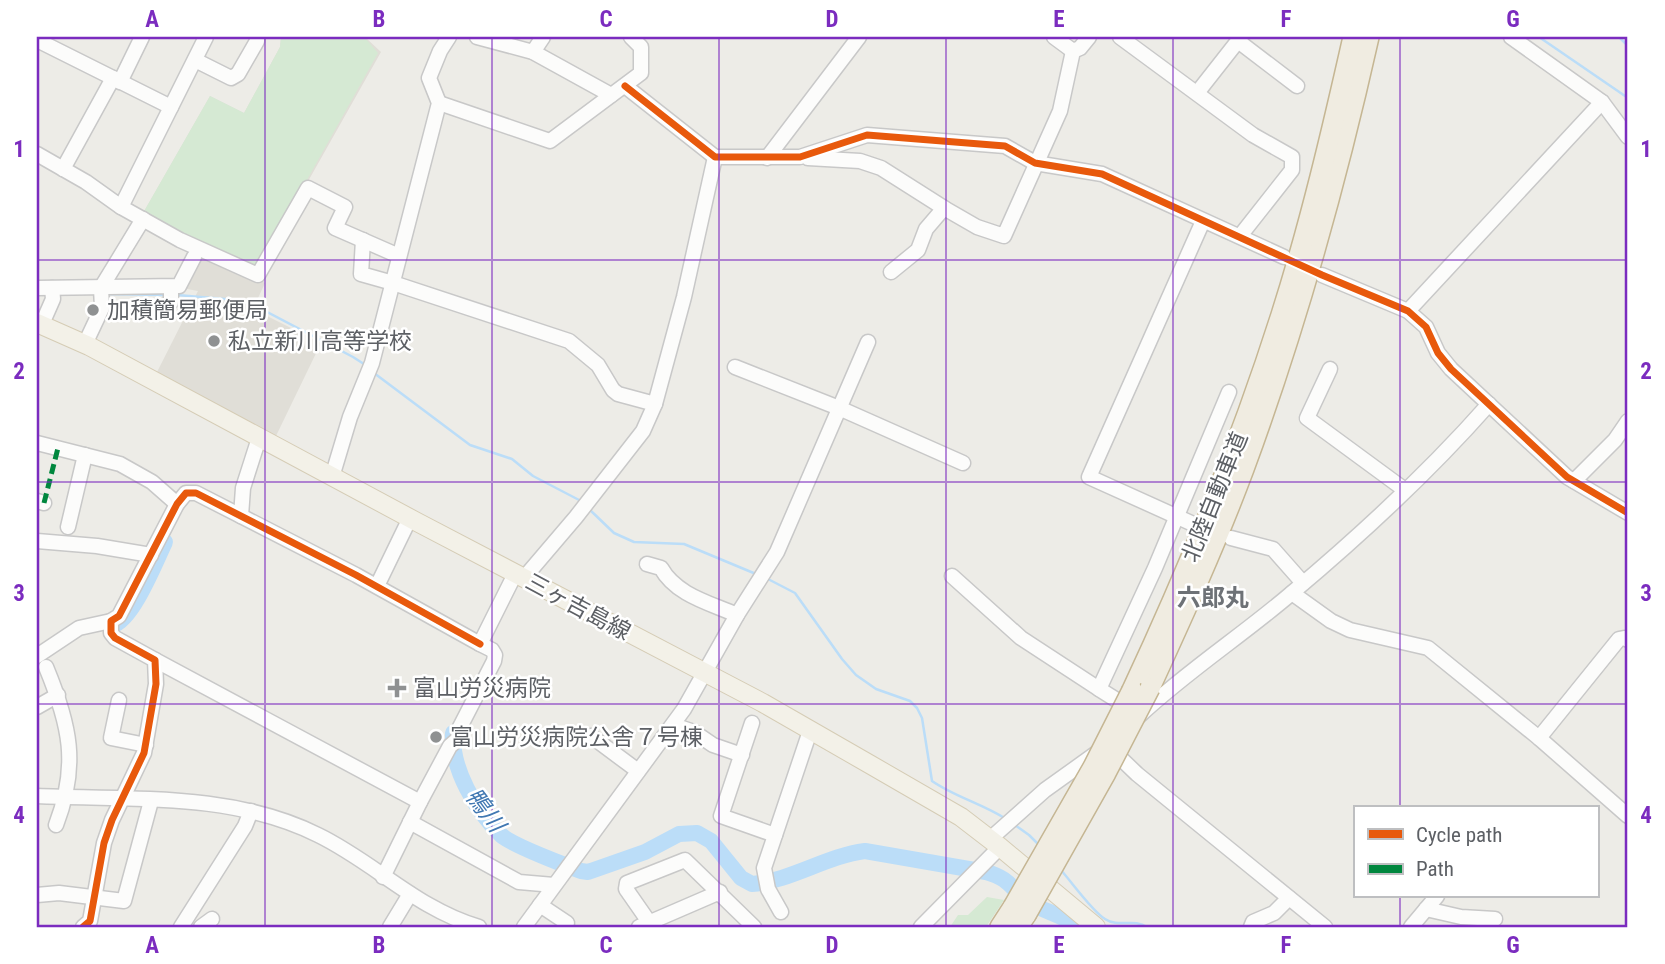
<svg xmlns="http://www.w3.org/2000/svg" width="1665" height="964" viewBox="0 0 1665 964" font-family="'Roboto Condensed','Noto Sans JP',sans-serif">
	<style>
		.education { fill: #e0ded7 }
		.green { fill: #d5e9d3 }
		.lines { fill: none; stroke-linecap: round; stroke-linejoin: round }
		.stream { stroke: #bbddf8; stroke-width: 2.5 }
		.river { stroke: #bbddf8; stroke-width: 16 }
		.minor-casing { stroke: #c8c8c8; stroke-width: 17 }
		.major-casing { stroke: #d5ccb5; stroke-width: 20 }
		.highway-casing { stroke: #c5b693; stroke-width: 22 }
		.minor { stroke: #fcfcfb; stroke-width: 14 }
		.major { stroke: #f3f1e8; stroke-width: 18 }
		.highway { stroke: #f0ece1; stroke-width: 19 }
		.highway-bridge-casing { stroke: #c5b693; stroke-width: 22; stroke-linecap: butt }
		.highway-bridge { stroke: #f0ece1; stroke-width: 19 }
		.quiet { stroke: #00873e; stroke-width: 5; stroke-dasharray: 10 5; stroke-linecap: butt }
		.cycleway-casing { stroke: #fff; stroke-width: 11 }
		.cycleway { stroke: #e8590c; stroke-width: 7 }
		.grid { fill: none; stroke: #7b2cbf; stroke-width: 2; stroke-opacity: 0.55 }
		.poi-dot { fill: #8f9192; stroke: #fff; stroke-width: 2.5 }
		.labels { text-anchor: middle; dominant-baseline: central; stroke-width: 5; stroke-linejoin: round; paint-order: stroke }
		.poi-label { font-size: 23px; fill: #5d6065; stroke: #fff; text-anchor: start }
		.street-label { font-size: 23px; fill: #5d6065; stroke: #fff }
		.neighbourhood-label { font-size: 24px; font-weight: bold; fill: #6e7277; stroke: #fff }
		.water-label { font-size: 24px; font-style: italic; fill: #4178b2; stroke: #fff }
		.neatline { fill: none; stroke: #7b2cbf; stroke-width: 2.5 }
		.grid-label { font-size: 23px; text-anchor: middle; font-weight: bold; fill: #7b2cbf }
	</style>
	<rect width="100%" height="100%" fill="#edece7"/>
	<path class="education" d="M281,37H365L381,52L254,277L265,283L253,309L321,343L275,438L156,374L198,291L182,288L201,245L142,215L210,96L244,113L280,47Z"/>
	<g class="green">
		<path d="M281,37H360L366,39L378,53L256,271L180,235L143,213L210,96L244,113L280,47Z"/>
		<path d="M987,897L1004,900L986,927H950L958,915H968Z"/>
	</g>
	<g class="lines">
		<g class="stream">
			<path d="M1539,37L1628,98"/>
			<path d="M1619,37L1628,46"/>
			<path d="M107,294L166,295"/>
			<path d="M177,295L236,300L252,304L353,357L367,366"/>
			<path d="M374,373L470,445L512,459L533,476L581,501"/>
			<path d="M588,508L614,533L634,542L684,544L756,574"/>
			<path d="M766,578L795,593L842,659L856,675L876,689L910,701L917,708L922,718L932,781C955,797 983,804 1006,819"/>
			<path d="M1015,825L1029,835L1039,845"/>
			<path d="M1060,869C1071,881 1092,911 1105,919C1118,928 1134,918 1147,927"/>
		</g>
		<g class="river">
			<path d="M113,625C132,621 156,561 165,542"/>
			<path d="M453,733C451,769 476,811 501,835C512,845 565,865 581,871L588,872L645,852L679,834L697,833L711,841L741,878L752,884C791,881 826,856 865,851L986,872C1011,879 1010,888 1027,901C1043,912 1063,914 1077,927"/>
		</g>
		<g class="minor-casing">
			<g id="minor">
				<path d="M477,37L533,52L611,95"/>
				<path d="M1054,37L1073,51"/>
				<path d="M1120,37L1253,135L1292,157V170L1240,236"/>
				<path d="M1511,37L1602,102L1628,137"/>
				<path d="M37,40L171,107L121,207L86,182L37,154"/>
				<path d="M1238,41L1297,86"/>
				<path d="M533,52L543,37"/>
				<path d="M195,60L231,78L238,74L257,41V37"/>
				<path d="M120,82L142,37"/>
				<path d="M625,86L715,157H800L867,135L1005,146L1035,163L1102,174L1284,257"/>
				<path d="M1197,93L1241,37"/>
				<path d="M439,103L550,141L641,73V47L631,37"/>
				<path d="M171,107L206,37"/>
				<path d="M767,158L859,37"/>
				<path d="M808,158L860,161L881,168L944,208"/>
				<path d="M63,169L113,78"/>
				<path d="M121,207L180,240L258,275L308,188L345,207L335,228L399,256"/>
				<path d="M363,240L361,274L393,283L569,341L598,365L613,390L618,394L655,404"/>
				<path d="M891,272L918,250L926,229L944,208L977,227L1004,236L1060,111L1073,51L1080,48L1089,37"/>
				<path d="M1322,275L1408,311L1426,327L1438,353L1451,369L1567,477L1628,513"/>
				<path d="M37,288L179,286L194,257"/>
				<path d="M171,302V287"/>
				<path d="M1408,311L1602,102"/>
				<path d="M42,324L53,299L52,288"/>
				<path d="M85,344L102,308L101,288L143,219"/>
				<path d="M735,367L839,408L963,463"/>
				<path d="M1330,369L1307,418L1405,490"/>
				<path d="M37,443L120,464L152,482L177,504"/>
				<path d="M332,477L350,417L372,363L439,103L429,78L440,51L449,37"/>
				<path d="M1574,481L1615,440L1628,421"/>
				<path d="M37,501L44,503"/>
				<path d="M241,516L243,488L259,438"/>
				<path d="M1191,523L1089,477L1203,221"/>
				<path d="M68,527L85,455"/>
				<path d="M1231,538L1273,549L1303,583"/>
				<path d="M37,541L97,546L151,555"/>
				<path d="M647,564L661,568C676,595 710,603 737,615"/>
				<path d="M952,576L1021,638L1099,689"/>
				<path d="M524,578L576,517L643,431L655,404L684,297L715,157"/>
				<path d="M377,586L410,518"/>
				<path d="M1292,593L1331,621L1350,630L1428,648L1539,738L1628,816"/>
				<path d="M37,656L79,628L111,621"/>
				<path d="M155,660L420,802L450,746L458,739L459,729L494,661L495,655L492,650L480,644L515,574"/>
				<path d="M46,667C70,725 79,765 56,825"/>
				<path d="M1115,699L1099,689L1155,568L1229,392"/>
				<path d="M119,700L111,738L146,745"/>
				<path d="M37,707L58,695"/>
				<path d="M1139,716C1187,671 1243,635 1293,592C1362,534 1429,472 1489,404"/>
				<path d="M752,723L721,816L775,835"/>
				<path d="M673,725L694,732L713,745L742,755"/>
				<path d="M591,736L638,771"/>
				<path d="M1539,738L1619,639L1624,638L1628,640"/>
				<path d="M1111,749L1137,774L1325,927"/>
				<path d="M37,796C131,800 232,792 318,835C374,862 417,909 479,927"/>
				<path d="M410,822L519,882L554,885"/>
				<path d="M990,839L1045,790L1098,752"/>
				<path d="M383,877L420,802"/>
				<path d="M37,895L59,893L124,901L151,801"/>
				<path d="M540,905L567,923L564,927"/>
				<path d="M1426,909L1461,917L1495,919"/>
				<path d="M781,912L768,889L764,868L810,731"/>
				<path d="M649,922L626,889L627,883L685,860L754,927"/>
				<path d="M83,927L90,921L104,843L112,820L144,753L156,684L155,660L115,638L111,633V621L119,616L177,504L186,493H196L356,575L480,644"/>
				<path d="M181,927L245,826L251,811"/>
				<path d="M201,927L212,919"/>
				<path d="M390,927L410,894"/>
				<path d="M524,927L684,709L737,615L777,552L868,342"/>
				<path d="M639,927L720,892"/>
				<path d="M921,927L1000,847"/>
				<path d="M1251,927L1253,922L1274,913L1289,898"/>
				<path d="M1411,927L1437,896"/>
			</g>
		</g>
		<g class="major-casing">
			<path id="major" d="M37,323L89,346L417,522L763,703L871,765L961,817L1000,847L1096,927"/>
		</g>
		<g class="highway-casing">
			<g id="highway">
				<path d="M1150,688C1183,616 1216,544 1244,469C1296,328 1336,184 1369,37"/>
				<path d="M1132,690C1189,568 1240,444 1281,315C1310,224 1332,130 1353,37"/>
				<path d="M1000,927L1013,907"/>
				<path d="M1018,927L1026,915"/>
			</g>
		</g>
		<use href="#minor" class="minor"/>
		<use href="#major" class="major"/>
		<use href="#highway" class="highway"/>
		<g class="highway-bridge-casing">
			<g id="highway-bridge">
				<path d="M1013,907L1093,767L1132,690"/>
				<path d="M1026,915L1106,773L1150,688"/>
			</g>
		</g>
		<use href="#highway-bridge" class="highway-bridge"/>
		<path class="quiet" d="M44,503L58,448"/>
		<g class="cycleway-casing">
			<g id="cycleway">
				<path d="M625,86L715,157H800L867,135L1005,146L1035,163L1102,174L1322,275L1408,311L1426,327L1438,353L1451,369L1567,477L1628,513"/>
				<path d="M83,927L90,921L104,843L112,820L144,753L156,684L155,660L115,638L111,633V621L119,616L177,504L186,493H196L356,575L480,644"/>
			</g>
		</g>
		<use href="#cycleway" class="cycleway"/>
	</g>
	<path class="grid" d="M265,37V927M492,37V927M719,37V927M946,37V927M1173,37V927M1400,37V808M37,260H1628M37,482H1628M37,704H1628M1400,896V927"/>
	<g class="poi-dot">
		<circle cx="93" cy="310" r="7"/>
		<circle cx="214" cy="341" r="7"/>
		<path d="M393.5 677.5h7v7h7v7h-7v7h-7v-7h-7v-7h7z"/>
		<circle cx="436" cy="737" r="7"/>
	</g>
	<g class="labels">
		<g class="poi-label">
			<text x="107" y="310">加積簡易郵便局</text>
			<text x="228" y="341">私立新川高等学校</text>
			<text x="413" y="688">富山労災病院</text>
			<text x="450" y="737">富山労災病院公舎７号棟</text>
		</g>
		<g class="street-label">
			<text transform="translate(1215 497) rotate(-68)">北陸自動車道</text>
			<text transform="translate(578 607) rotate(28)">三ヶ吉島線</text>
		</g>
		<g class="neighbourhood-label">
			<text x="1213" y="598">六郎丸</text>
		</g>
		<g class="water-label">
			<text transform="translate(485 810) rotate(53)">鴨川</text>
		</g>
	</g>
	<rect width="1665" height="964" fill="none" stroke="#ffffff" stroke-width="77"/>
	<rect x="1354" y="806" width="245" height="91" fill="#ffffff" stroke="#bebfc1" stroke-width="2"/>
	<rect x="1368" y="829" width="35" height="10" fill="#e8590c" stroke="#bebfc1" stroke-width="2"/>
	<text x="1416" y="842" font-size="21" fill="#5d6065">Cycle path</text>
	<rect x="1368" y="864" width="35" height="10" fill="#00873e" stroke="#bebfc1" stroke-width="2"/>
	<text x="1416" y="876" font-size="21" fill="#5d6065">Path</text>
	<rect x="38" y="38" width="1588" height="888" class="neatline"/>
	<g class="grid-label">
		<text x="152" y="27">A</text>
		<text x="379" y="27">B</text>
		<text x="606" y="27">C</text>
		<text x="832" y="27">D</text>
		<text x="1059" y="27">E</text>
		<text x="1286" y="27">F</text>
		<text x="1513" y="27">G</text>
		<text x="19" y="157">1</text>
		<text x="1646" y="157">1</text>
		<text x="19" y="379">2</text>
		<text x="1646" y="379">2</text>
		<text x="19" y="601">3</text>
		<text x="1646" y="601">3</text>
		<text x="19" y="823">4</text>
		<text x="1646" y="823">4</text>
		<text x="152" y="953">A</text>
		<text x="379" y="953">B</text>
		<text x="606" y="953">C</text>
		<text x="832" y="953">D</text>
		<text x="1059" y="953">E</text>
		<text x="1286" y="953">F</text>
		<text x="1513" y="953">G</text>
	</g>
</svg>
